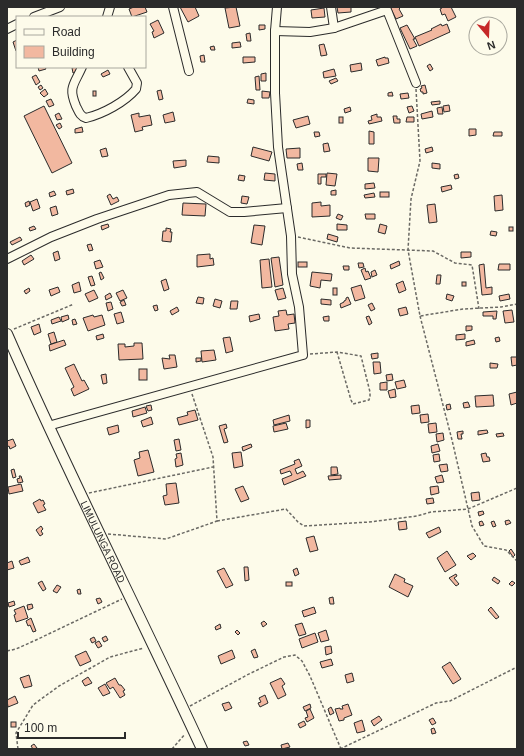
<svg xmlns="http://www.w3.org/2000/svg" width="524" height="756" viewBox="0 0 524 756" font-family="Arial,sans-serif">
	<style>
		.building { fill: #f2b8a0; stroke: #2b2b2b }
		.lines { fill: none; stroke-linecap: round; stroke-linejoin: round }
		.minor-casing { stroke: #2b2b2b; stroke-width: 10 }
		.major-casing { stroke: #2b2b2b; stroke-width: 12 }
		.path { stroke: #6a6964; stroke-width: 1.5; stroke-dasharray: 3 2; stroke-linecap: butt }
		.minor { stroke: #fdfbea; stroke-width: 8 }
		.major { stroke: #fdfbea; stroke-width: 10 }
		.labels { text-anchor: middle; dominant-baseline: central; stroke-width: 3; stroke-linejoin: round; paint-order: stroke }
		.street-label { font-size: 10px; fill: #2b2b2b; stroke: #fdfbea }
	</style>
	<rect width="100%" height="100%" fill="#fdfbea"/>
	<g class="building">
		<path d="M134,7H145L147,12L132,17L129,9Z"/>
		<path d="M180,7H195L199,16L188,22Z"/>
		<path d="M236,7L240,26L229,28L225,8Z"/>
		<path d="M337,7H351V12L338,13Z"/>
		<path d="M390,7H401L399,9L403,16L396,19Z"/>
		<path d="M442,7H451L456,17L448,21L445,14L442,15L440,9L442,8Z"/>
		<path d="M324,8L325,17L312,18L311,10Z"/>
		<path d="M158,20L164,33L154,38L152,32L154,31L150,24Z"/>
		<path d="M441,24L442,26L447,24L450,32L419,46L415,37L432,30L431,29Z"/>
		<path d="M259,25H265V29L259,30Z"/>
		<path d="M407,25L415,39H413L417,46L410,49L400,28Z"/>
		<path d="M250,33L251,41H247L246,34Z"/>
		<path d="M17,40V50L16,51L13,42Z"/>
		<path d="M240,42L241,47L232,48V43Z"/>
		<path d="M324,44L327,55L321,56L319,45Z"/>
		<path d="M214,46L215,50H211L210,47Z"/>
		<path d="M204,55L205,62H201L200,56Z"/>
		<path d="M243,57H255V62L243,63Z"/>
		<path d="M385,57V58H388L389,63L378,66L376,60Z"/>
		<path d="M361,63L362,70L351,72L350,65Z"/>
		<path d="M430,64L433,69L430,71L427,66Z"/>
		<path d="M38,67H45L46,69L39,71Z"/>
		<path d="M76,67L78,72L73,73L72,68Z"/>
		<path d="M334,69L336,76L324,78L323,72Z"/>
		<path d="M108,70L110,74L103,77L101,74Z"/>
		<path d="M266,73V81H261V74Z"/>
		<path d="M36,75L40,82L36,85L32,77Z"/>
		<path d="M259,76L260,90H256L255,77Z"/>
		<path d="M336,78L338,81L331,84L329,81Z"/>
		<path d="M41,85L43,88L40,90L38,87Z"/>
		<path d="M425,85L427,93L423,94V92H421L420,89L422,88L421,86Z"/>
		<path d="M45,89L48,94L44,97L40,93Z"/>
		<path d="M161,90L163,99L159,100L157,91Z"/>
		<rect x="93" y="91" width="3" height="5"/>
		<path d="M262,91L270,92L269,98H262Z"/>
		<path d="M392,92L393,96H388V93Z"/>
		<path d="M408,93L409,98L401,99L400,94Z"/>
		<path d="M51,99L54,105L49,107L46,101Z"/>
		<path d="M248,99L254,100V104L247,103Z"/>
		<path d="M440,101V104L432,105L431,102Z"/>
		<path d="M449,105L450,111L444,112L443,106Z"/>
		<path d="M44,106L72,163L52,173L24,116Z"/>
		<path d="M412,106L414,111L409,113L407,107Z"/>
		<path d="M350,107L351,111L345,113L344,109Z"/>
		<path d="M442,107L443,114H438L437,108Z"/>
		<path d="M432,111L433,117L422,119L421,114Z"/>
		<path d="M173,112L175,121L165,123L163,115Z"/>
		<path d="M59,113L62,119L57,120L55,115Z"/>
		<path d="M139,113V117L150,115L152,125L142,127L143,130L135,132L131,115Z"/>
		<path d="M377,114V117H381L382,121L369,124L368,121L372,120L371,116Z"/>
		<path d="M308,116L310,124L296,128L293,120Z"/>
		<path d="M393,116H397V119H400V123H394Z"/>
		<rect x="339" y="117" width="4" height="6"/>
		<path d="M407,117H414V122H406Z"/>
		<path d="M60,123L62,127L59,129L56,125Z"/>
		<path d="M82,127L83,132L75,133V129Z"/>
		<path d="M469,129H476V135L469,136Z"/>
		<path d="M369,131L374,132V144H369Z"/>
		<path d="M314,132H319L320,136L315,137Z"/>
		<path d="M494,132H502V136H493Z"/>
		<path d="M328,143L330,151L324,152L323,144Z"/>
		<path d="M253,147L272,152L269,161L251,156Z"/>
		<path d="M432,147L433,151L426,153L425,149Z"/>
		<path d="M106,148L108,156L102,157L100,150Z"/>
		<path d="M300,148V158H287L286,149Z"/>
		<path d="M208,156L219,157V163L207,162Z"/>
		<path d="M368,158H379L378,172L368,171Z"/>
		<path d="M186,160V166L174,168L173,161Z"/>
		<path d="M302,163L303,170H298L297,164Z"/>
		<path d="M432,163L440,164V169L432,168Z"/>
		<path d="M265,173L275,174V181L264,180Z"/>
		<path d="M327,173L337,174L335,186L326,185Z"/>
		<path d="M318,174H326V177H321V184H318Z"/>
		<path d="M458,174L459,178L455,179L454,175Z"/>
		<path d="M239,175L245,176L244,181L238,180Z"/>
		<path d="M374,183L375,188L365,189V184Z"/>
		<path d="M451,185L452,189L442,192L441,187Z"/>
		<path d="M73,189L74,193L67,195L66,191Z"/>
		<path d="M336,190V195H331V191Z"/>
		<path d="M54,191L56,195L50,197L49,193Z"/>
		<rect x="380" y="192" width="9" height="5"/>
		<path d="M374,193L375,197L365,198L364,195Z"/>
		<path d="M110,194L113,199L117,197L119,201L111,205L107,196Z"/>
		<path d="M502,195L503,210L495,211L494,196Z"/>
		<path d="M242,196L249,197L247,204L241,203Z"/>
		<path d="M37,199L40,208L33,211L30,202Z"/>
		<path d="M29,201L30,205L26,207L25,203Z"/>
		<path d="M321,202V206L330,205V216L312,217V203Z"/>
		<path d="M183,203L206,204L205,216L182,215Z"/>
		<path d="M435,204L437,222L429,223L427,205Z"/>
		<path d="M56,206L58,214L52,216L50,208Z"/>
		<path d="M338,214L343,216L341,220L336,218Z"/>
		<path d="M365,214H375V219H366Z"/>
		<path d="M108,224L109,227L102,230L101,226Z"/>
		<path d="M337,224L347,225V230H337Z"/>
		<path d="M380,224L387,226L385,234L378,232Z"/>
		<path d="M254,225L265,226L262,245L251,243Z"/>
		<path d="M34,226L36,229L30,231L29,228Z"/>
		<rect x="509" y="227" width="4" height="4"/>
		<path d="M166,228L171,229L170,232H172L171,242L162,241L163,231H166Z"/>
		<path d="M491,231L497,232L496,236L490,235Z"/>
		<path d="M328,234L338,237L337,242L327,239Z"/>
		<path d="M20,237L22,240L12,245L10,242Z"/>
		<path d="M91,244L93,250L89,251L87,245Z"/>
		<path d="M58,251L60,259L55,261L53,253Z"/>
		<path d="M461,252H471V257L461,258Z"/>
		<path d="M210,254V259L213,258L214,265L197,267V255Z"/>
		<path d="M31,255L34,259L24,265L22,261Z"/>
		<path d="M279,257L283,285L275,287L271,258Z"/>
		<path d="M269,259L272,287L262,288L260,260Z"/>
		<path d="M100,260L103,267L96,269L94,262Z"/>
		<path d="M399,261L400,265L391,269L390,265Z"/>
		<rect x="298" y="262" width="9" height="5"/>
		<path d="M358,263H363L364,267L359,268Z"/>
		<path d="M484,264L486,288L492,287V294L482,295L479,265Z"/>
		<path d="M499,264H510V270H498Z"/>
		<path d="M343,266H349V270H344Z"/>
		<path d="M365,268L366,272L368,271L371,278L365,280L361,270Z"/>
		<path d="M375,270L377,275L372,277L371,272Z"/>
		<path d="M101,272L104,278L101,280L99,273Z"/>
		<path d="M312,272L332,274L331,281L321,280L320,288L310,286Z"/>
		<path d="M437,275H441L440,284H436Z"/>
		<path d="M92,276L95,285L91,286L88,277Z"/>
		<path d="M166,279L169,289L164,291L161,281Z"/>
		<path d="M403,281L406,290L399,293L396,284Z"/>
		<path d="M79,282L81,291L74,293L72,285Z"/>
		<rect x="462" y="282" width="4" height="4"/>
		<path d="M361,285L365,298L355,301L351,288Z"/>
		<path d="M58,287L60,292L51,296L49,290Z"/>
		<path d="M29,288L30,291L26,294L24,291Z"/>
		<path d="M283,288L286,298L278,300L275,290Z"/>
		<rect x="333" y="288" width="4" height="7"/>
		<path d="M94,290L98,298L89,302L85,294Z"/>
		<path d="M123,290L127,298L120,301L116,293Z"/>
		<path d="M110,293L112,297L106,300L105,296Z"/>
		<path d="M447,294L454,296L452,301L446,299Z"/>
		<path d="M509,294L510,299L500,301L499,296Z"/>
		<path d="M198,297L204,298L203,304L196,303Z"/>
		<path d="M348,297L351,304L341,308L340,304L344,302V301L346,300V298Z"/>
		<path d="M215,299L222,301L220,308L213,306Z"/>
		<path d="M321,299L331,300V305L321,304Z"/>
		<path d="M124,300L126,305L122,306L120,302Z"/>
		<path d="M231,301H238L237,309H230Z"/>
		<path d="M111,302L113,309L108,311L106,303Z"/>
		<path d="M372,303L375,309L371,311L368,305Z"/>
		<path d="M157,305L158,310L155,311L153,306Z"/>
		<path d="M177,307L179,311L172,315L170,311Z"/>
		<path d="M406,307L408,314L400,316L398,309Z"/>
		<path d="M286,310L287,315L294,314L295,323L288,324L289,329L275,331L273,317L279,316L278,311Z"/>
		<path d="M512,310L514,322L505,323L503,311Z"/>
		<path d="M497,311L496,319H493V316H483V312Z"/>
		<path d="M121,312L124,322L117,324L114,314Z"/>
		<path d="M259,314L260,319L250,322L249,316Z"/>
		<path d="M68,315L69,319L62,322L61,317Z"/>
		<path d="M93,315L94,317L102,315L105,325L88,331L83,318Z"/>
		<path d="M329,316V321H324L323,317Z"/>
		<path d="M369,316L372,323L369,325L366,317Z"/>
		<path d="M59,317L61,321L52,324L51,320Z"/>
		<path d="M75,319L77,324L73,325L72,320Z"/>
		<path d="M39,324L41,332L34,335L31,327Z"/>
		<path d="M466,326H472V330L466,331Z"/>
		<path d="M54,332L57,342L51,344L48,334Z"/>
		<path d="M103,334L104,338L97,340L96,336Z"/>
		<path d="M465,334V339L456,340V335Z"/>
		<path d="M230,337L233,351L226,353L223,338Z"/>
		<path d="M499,337L500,341L496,342L495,338Z"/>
		<path d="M64,340L66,345L50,351L49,345Z"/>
		<path d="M474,340L475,344L466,346V342Z"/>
		<path d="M134,343H142L143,359L119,360L118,344H125V347L134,346Z"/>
		<path d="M214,350L216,360L202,362L201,351Z"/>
		<path d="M378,353V358L372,359L371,354Z"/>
		<path d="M169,355H175L177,367L164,369L162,358L170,359Z"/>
		<path d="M511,357H517V365L512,366Z"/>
		<path d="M196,358H201V361L196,362Z"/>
		<path d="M373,362H380L381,373L374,374Z"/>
		<path d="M490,363L498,364L497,368H490Z"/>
		<path d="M74,364L82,381L84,380L89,389L74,396L71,389L74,387L65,368Z"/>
		<rect x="139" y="369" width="8" height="11"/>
		<path d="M106,374L107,383L103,384L101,375Z"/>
		<path d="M392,374L393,380L387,381L386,375Z"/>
		<path d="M404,380L406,387L397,389L395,382Z"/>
		<path d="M387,382V390H380V383Z"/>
		<path d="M395,389L396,397L390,398L388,391Z"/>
		<path d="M517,392V403L511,405L509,394Z"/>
		<path d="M493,395L494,406L476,407L475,396Z"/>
		<path d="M468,402L470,407L464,408L463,403Z"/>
		<path d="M450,404L451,409L447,410L446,405Z"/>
		<path d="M151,405L152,410L148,411L146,406Z"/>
		<path d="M419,405L420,413L412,414L411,406Z"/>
		<path d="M145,407L147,413L133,417L132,411Z"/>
		<path d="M195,410L198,420L179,425L177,418L188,415L187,412Z"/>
		<path d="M428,414L429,422L421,423L420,415Z"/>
		<path d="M289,415L290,421L274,425L273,420Z"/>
		<path d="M151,417L153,424L143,427L141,421Z"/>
		<path d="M306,420H310V427L306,428Z"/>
		<path d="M286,423L288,429L274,432L273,426Z"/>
		<path d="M436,423L437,432L429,433L428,424Z"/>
		<path d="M226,424L227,428L224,429L228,442L224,443L219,426Z"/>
		<path d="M118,425L119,432L109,435L107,428Z"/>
		<path d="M487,430L488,433L478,435V431Z"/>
		<path d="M463,431V434H461L462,439H458L457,432Z"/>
		<path d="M443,433L444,440L437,442L436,434Z"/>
		<path d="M503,433L504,436L497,437L496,434Z"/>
		<path d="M13,439L16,446L10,449L9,446L7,447V441Z"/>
		<path d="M179,439L181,450L176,451L174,440Z"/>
		<path d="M251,444L252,447L243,451L242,447Z"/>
		<path d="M438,444L440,451L432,453L431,446Z"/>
		<path d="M148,450L154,472L138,476L134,460L140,458L139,452Z"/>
		<path d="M241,452L243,466L234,468L232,453Z"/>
		<path d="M181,453L183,465L176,467L175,459L177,458L176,454Z"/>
		<path d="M486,453L487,457H489L490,461L483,462L481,454Z"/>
		<path d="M439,454L440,461L434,462L433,455Z"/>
		<path d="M299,459L302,466L295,469L297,474L303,471L306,476L284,485L282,479L292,475L290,471L281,474L280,470L295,464L294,461Z"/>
		<path d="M447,464L448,471L441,472L439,465Z"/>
		<path d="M331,467H337L338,474L331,475Z"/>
		<path d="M14,469L16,477L13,478L11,470Z"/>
		<path d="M341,475V479L329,480L328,476Z"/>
		<path d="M442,475L444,482L437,483L435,477Z"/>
		<path d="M19,476H21L23,482L18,483L17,479L20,478Z"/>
		<path d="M176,483L179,503L165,505L163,496L167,495L166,484Z"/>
		<path d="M21,484L23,491L9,494L8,487Z"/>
		<path d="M243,486L249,499L241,502L235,489Z"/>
		<path d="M438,486L439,493L431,495L430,487Z"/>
		<path d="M479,492L480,500L472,501L471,493Z"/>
		<path d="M433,498L434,503L427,504L426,499Z"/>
		<path d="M40,499L41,501L43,500L45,504L43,505L46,510L38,513L33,503Z"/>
		<path d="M483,511L484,514L479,516L478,512Z"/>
		<path d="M509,520L511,523L506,525L505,521Z"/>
		<path d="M406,521L407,529L399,530L398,522Z"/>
		<path d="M482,521L484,525L480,526L479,522Z"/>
		<path d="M494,521L496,526L493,527L491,522Z"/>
		<path d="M41,526L43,529L41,531L43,534L40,536L36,530Z"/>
		<path d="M439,527L441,532L429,538L426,533Z"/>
		<path d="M314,536L318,550L310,552L306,538Z"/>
		<path d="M511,549L515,555L513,557L509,551Z"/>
		<path d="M447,551L456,565L445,572L437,558Z"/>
		<path d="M473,553L476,556L471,560L467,556Z"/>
		<path d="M28,557L30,562L21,565L19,561Z"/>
		<path d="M12,561L14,568L7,570V563Z"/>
		<path d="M244,567H248L249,580L245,581Z"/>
		<path d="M224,568L233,585L226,588L217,571Z"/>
		<path d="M297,568L299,574L295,576L293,570Z"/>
		<path d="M395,574L405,579L404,582L413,586L408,597L389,587Z"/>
		<path d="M456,574L457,576L454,578L459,584L456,586L449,578Z"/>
		<path d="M494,577L500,581L498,584L492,580Z"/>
		<path d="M42,581L46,589L43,591L38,583Z"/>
		<path d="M512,581L515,583L512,586L509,584Z"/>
		<rect x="286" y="582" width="6" height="4"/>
		<path d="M57,585L61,587L57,593L53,591Z"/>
		<path d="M80,589L81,594H78L77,590Z"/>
		<path d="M333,597L334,604H330L329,598Z"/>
		<path d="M100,598L102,602L98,604L96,599Z"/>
		<path d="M14,601L15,605L9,607L8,603Z"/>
		<path d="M32,604L33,608L28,610L27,605Z"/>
		<path d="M24,606L28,618L16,622L14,615L16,614L14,610Z"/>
		<path d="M314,607L316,613L304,617L302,611Z"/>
		<path d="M491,607L499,617L496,619L488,610Z"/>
		<path d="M31,618L36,631L33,632L30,625L28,626L26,621Z"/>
		<path d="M264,621L267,624L263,627L261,623Z"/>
		<path d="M302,623L306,634L299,636L295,625Z"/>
		<path d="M220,624L221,628L216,630L215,627Z"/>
		<path d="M237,630L240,633L238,635L235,632Z"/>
		<path d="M326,630L329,640L321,642L318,633Z"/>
		<path d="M315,633L318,642L302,648L299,639Z"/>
		<path d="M106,636L108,640L104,642L102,638Z"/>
		<path d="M94,637L96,641L92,643L90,639Z"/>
		<path d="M99,641L102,646L98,648L95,643Z"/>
		<path d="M331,646L332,653L326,655L325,647Z"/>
		<path d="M255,649L258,657L254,658L251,651Z"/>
		<path d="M232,650L235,658L221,664L218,656Z"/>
		<path d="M86,651L91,661L80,666L75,656Z"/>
		<path d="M331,659L333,665L322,668L320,662Z"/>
		<path d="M450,662L461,679L453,684L442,667Z"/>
		<path d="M352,673L354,681L347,683L345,675Z"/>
		<path d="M29,675L32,686L24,688L20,678Z"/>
		<path d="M88,677L92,683L85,686L82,681Z"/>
		<path d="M115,678L119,685H121L125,690L123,691L125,695L120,698L113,687L110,689L106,683Z"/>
		<path d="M281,678L285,684L282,686L286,695L278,699L270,683Z"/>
		<path d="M105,684L110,693L103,696L98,688Z"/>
		<path d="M265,695L268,703L260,707L258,703L261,702L259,698Z"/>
		<path d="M15,696L18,703L8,707L7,700Z"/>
		<path d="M229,702L232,708L225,711L222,704Z"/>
		<path d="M310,704L311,708L305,711L303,707Z"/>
		<path d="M348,704L352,715L344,718V720L339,721L335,709L340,708V709H343L342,706Z"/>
		<path d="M331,707L334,713L330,715L328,709Z"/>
		<path d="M310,709L314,718L307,722L305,718L308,717L306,711Z"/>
		<path d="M379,716L382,720L374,726L371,721Z"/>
		<path d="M433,718L436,723L432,725L429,720Z"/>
		<path d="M362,720L365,731L357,733L354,723Z"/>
		<path d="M304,721L306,725L300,728L298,724Z"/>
		<rect x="11" y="722" width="5" height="5"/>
		<path d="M434,728L436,733L432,734L431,729Z"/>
		<path d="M247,741L249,745L245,746L243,742Z"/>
		<path d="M288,743L290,747L282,749L281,745Z"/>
		<path d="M34,744L37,748L33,749L31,746Z"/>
	</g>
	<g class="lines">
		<g class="minor-casing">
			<g id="minor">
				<path d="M173,7L189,71"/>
				<path d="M331,7L334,28"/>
				<path d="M34,17L60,7"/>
				<path d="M107,17L110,7"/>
				<path d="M7,29L17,24"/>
				<path d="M275,31L310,32L334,28L387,10L416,83"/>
				<path d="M82,67C74,85 68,87 76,106C79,112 80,116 86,118C103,114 125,102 136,89L137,83L128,67"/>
				<path d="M7,259L51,237L97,219L169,195L197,192L230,212H244L287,208"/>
				<path d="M48,426L303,355L299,307L292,274L291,236L278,147L275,93V31L277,7"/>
			</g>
		</g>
		<g class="major-casing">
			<g id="major">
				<path id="s1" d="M7,334C68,474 138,610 202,749"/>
			</g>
		</g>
		<g class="path">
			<path d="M416,89L420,161L411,199L408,250L420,316L463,309L501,307L517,304"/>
			<path d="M298,237L350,248L433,251L455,263L472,265L479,309"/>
			<path d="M420,316L452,440L472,526L484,546L506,550L517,561"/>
			<path d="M14,329L74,304"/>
			<path d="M310,354L337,352L361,356L370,392V396L369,400L353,404L351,400L337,352"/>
			<path d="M89,493L213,467"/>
			<path d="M217,521L286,509L298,522L304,526L369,522L417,516L431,512L468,509L517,488"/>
			<path d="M108,534L166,539L217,521L213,457L192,394"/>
			<path d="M7,651L16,649L36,640L122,599"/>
			<path d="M190,706L247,675L284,657L295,655L302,661L310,676L341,749"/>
			<path d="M18,749L16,733L33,705L59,686L110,657L144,648"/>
			<path d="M172,749L185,734"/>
			<path d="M340,749L436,703L450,701L517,667"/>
		</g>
		<use href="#minor" class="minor"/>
		<use href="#major" class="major"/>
	</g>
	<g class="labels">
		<g class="street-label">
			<text stroke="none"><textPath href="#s1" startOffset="229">LIMULUNGA ROAD</textPath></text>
		</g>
	</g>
	<rect width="524" height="756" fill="none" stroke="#2b2b2b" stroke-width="16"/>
	<rect x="16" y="16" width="130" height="52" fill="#fdfbea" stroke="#a9a89e"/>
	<rect x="24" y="29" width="20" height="6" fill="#fdfbea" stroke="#a9a89e"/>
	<text x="52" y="36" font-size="12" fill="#2b2b2b">Road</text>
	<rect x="24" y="46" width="20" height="12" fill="#f2b8a0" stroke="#a9a89e"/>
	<text x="52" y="56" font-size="12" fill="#2b2b2b">Building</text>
	<g transform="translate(488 36) rotate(161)"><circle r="19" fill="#fdfbea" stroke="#a9a89e"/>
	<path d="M0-3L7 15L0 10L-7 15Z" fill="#c62828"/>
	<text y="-6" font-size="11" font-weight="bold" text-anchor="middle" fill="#2b2b2b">N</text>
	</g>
	<path d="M18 732v6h107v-6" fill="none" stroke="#2b2b2b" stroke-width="2"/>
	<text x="24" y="732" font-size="12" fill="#2b2b2b" stroke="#fdfbea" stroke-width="3" paint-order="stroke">100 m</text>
</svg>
